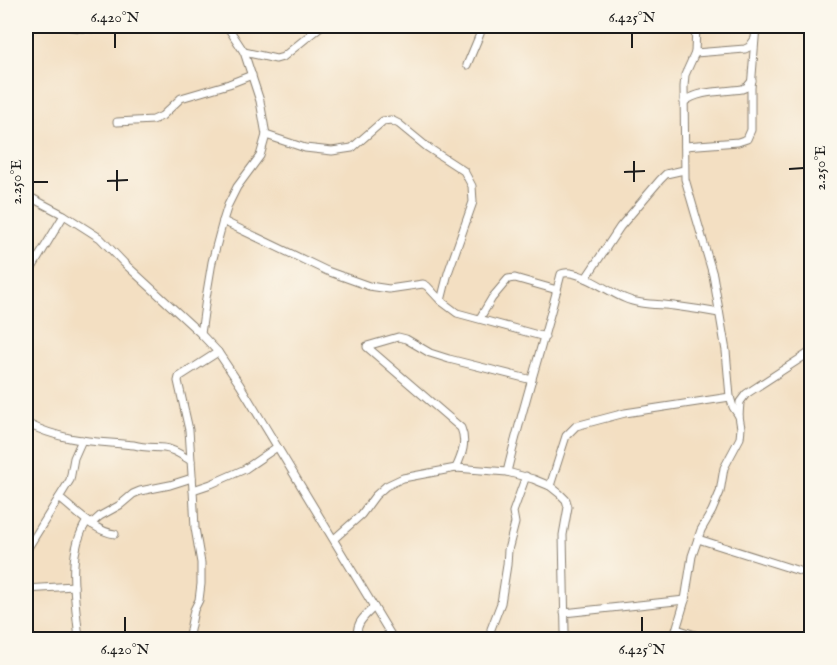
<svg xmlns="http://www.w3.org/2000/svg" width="837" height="665" viewBox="0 0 837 665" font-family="'IM FELL English',serif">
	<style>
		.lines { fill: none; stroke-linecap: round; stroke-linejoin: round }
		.street-casing { stroke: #887e6f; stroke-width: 9 }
		.street { stroke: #fff; stroke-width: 7 }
		.ticks { fill: none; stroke: #1c1c1c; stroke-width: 2 }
		.neatline { fill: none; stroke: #1c1c1c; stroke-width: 2 }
		.ticks-label { font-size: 15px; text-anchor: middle; fill: #1c1c1c }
	</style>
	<rect width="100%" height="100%" fill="#fbf7ec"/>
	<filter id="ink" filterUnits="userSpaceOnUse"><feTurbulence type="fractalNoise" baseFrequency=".0167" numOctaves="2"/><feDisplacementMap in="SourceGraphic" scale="12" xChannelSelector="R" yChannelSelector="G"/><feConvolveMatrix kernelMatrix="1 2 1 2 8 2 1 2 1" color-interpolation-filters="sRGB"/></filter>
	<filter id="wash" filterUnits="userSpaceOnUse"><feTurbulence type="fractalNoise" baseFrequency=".008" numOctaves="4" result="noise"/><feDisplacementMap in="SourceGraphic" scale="24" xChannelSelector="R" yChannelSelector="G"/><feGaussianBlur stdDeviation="1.35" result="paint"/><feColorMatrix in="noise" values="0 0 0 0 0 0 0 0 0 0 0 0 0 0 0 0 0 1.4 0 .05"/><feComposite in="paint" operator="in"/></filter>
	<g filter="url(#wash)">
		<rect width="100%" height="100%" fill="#f3dfc2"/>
	</g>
	<g filter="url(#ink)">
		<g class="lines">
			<g class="street-casing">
				<g id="street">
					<path d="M64,26C94,30 126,31 156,26"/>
					<path d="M696,26L695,53L685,75L684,87L685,179L713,275L726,351L730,397L733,407L739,416"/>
					<path d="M244,52L276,59L283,57L321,26"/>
					<path d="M695,53L745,49L749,47L754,40"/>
					<path d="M467,65L480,34L482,26"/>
					<path d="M684,102C699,90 722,92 742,89L747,87L752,81"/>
					<path d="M117,122L153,120L162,116L181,98L229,84L252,75"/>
					<path d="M266,135L305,148L332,151L352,148L383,121L391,120L399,124L427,147L464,171L472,186L473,202L448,273L441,301"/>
					<path d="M685,146L738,142L747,139L751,130V88L756,26"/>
					<path d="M26,195L64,215L100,238L124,263L201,334L218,352L240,385L394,640"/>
					<path d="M223,221L327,271L369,286L389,289L423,284L427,286L441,301L457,313L545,337"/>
					<path d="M26,278L64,215"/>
					<path d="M586,278L620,227L660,180L666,174L684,170"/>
					<path d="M480,318L492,298L508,279L515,278L557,290"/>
					<path d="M201,334L206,298L212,262L223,221L228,205L237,187L260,156L266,135L260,101L244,52L227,26"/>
					<path d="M26,423C64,442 93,441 134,445C144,448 154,447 164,448C174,449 183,456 191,461"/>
					<path d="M456,468C462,455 467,442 461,428L367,347V346L398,337L406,339L430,353L449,359L532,380"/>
					<path d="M507,472C523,405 544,341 561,274C576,267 608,292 624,298C639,305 657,304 674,306C689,308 704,310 719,313"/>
					<path d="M550,486L566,436L576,426L625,413L730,397"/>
					<path d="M193,490L189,430L178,381L179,377L218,352"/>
					<path d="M59,498C75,510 95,532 115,534"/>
					<path d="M91,524L100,516L120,505L133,494L140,491L170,485L192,478"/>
					<path d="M334,539L361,515L375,496L386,486L403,478L456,468L507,472L533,479L550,486L560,494L566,500L568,507L563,535L565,632L566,640"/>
					<path d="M698,539L812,575"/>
					<path d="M26,551L70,480L74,458L82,440"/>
					<path d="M26,589L74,586"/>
					<path d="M564,613L685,600"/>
					<path d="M491,629L501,603L507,565L508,550L515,523L513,512L526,476"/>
					<path d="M677,629L710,640"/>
					<path d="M79,640C76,601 65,555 87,521"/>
					<path d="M188,640L194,610L199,600L201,584V563L195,528L193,490L211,484L245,469L277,447"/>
					<path d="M359,640C353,625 364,617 374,607"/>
					<path d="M673,640L685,600L692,556L701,530L712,511L720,492L724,468L740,438L741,428L739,416L740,402L746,394L812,351"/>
				</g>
			</g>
			<use href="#street" class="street"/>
		</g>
	</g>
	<path class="ticks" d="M115,33V48M632,33V48M634,161V182M789,169L804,168M117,170V191M624,172L645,171M107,181L128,180M33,182H48M125,617V632M642,617V632"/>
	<rect width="837" height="665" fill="none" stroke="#fbf7ec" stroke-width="66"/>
	<rect x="33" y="33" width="771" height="599" class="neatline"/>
	<g class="ticks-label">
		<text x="115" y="22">6.420°N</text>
		<text x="632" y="22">6.425°N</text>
		<text transform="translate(820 168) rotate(-90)" y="5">2.250°E</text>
		<text transform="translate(16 182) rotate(-90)" y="5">2.250°E</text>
		<text x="125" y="654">6.420°N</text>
		<text x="642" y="654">6.425°N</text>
	</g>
</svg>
